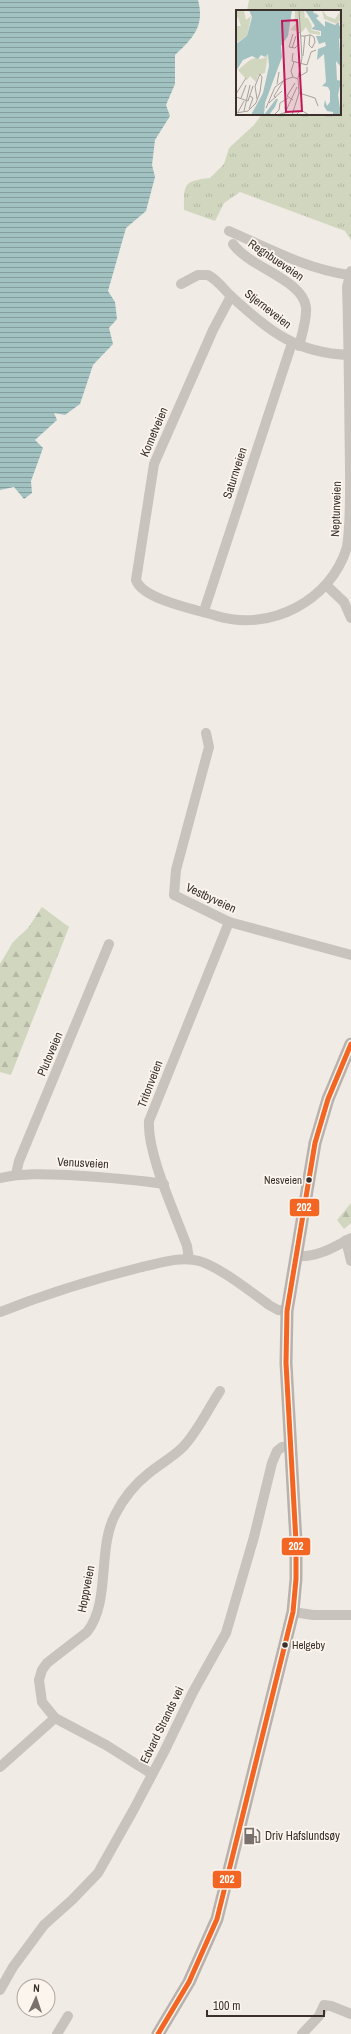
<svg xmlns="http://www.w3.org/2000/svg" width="351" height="2034" viewBox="0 0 351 2034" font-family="'Archivo Narrow',sans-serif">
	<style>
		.grass { fill: url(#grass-tufts) }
		.forest { fill: url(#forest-firs) }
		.water { fill: url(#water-rules) }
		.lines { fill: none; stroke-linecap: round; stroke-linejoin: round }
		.minor { stroke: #c9c3be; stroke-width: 10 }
		.major { stroke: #b8b1ad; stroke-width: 13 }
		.bus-1-casing { stroke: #fbf5ee; stroke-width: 8 }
		.bus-1 { stroke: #f26522; stroke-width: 5 }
		.bus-dot { fill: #3b302b; stroke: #fbf5ee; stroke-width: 1.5 }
		.labels { text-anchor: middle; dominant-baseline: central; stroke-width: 3.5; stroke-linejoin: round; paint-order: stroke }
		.bus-label { font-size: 11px; fill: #3b302b; stroke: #fbf5ee; text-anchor: end }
		.street-label { font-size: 12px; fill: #3b302b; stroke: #fbf5ee }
		.poi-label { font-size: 12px; fill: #3b302b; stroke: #fbf5ee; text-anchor: start }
		.inset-road { fill: none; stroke: #a8a09b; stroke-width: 1 }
		.view { fill: #c2185b; fill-opacity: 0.15; stroke: #c2185b; stroke-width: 2 }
		.inset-edge { fill: none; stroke: #3b302b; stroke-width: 2 }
		.line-badge { stroke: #fbf5ee; stroke-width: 1.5 }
		.badge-label { font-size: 11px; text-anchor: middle; font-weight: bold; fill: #fff }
	</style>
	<defs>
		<pattern id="grass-tufts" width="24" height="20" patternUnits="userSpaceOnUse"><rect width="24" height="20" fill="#d1d6bf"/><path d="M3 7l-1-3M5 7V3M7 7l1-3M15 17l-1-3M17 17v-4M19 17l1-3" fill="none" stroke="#b4b8a4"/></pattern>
		<pattern id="forest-firs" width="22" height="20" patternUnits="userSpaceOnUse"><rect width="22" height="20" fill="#d1d6bf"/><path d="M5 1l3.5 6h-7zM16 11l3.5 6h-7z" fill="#b4b8a4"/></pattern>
		<pattern id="water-rules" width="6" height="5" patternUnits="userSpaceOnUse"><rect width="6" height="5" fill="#a1c2c1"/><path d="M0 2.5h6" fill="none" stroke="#849e9d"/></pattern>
	</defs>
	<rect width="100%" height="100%" fill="#f0ebe5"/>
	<path class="grass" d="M249,0H351V240L345,231L240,192L224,203L215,221L184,210C184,184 183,181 210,178L224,164L229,148L254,125L262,114H340V11H247Z"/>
	<g class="forest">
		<path d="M42,907L69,927L11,1075L0,1072V964L13,942L28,928Z"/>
		<path d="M351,1203V1223L344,1229L337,1220Z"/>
	</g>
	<path class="water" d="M0,0H198C205,26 193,38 175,55V84L166,105L170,116L155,140L152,165L155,177L146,211L126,228L108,291L115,302L117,319L109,328L113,344L93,365L80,404L65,415L54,413L57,420L35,440L43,448L31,481L32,493L24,499L14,487L0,490Z"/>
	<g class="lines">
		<g class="minor">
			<path d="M229,231C268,248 306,269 349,275"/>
			<path d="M233,244C250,268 302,279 306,307C307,320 302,334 299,346"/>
			<path d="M181,284L198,275H208C218,280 225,291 233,298C271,332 296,353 349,355"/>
			<path d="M231,296L213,330L154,464L136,580C143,600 198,610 217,616C270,632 331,601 347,547C351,521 350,491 350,465C349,406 349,346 347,287L351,271"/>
			<path d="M326,585L344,602L351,618"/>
			<path d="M204,611L292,343"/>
			<path d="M206,733L209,747L176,870L174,895L229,922L351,955"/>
			<path d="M16,1174L19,1161L109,944"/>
			<path d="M0,1178C23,1173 45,1174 68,1175C100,1177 132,1179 164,1184"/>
			<path d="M346,1240L351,1261"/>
			<path d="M295,1256C316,1258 333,1248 351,1238"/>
			<path d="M189,1259L187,1246C175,1213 147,1154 149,1121L229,922"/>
			<path d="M0,1312C46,1294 94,1279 142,1267C160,1263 181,1256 199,1261C220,1267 251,1292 269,1305L278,1310L287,1311"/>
			<path d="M293,1612L313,1615H351"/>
			<path d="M0,1767L55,1718"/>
			<path d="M152,1774L106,1745L55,1718L42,1702L39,1680L42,1670L47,1663L87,1632C111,1602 97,1549 115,1515C123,1499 135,1484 149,1473C160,1464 173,1457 183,1447C198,1431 208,1409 220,1391"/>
			<path d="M0,1990L13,1967L44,1925L72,1900L98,1873L134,1809L164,1752L193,1692L226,1633L254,1537L272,1463L277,1451L282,1447L291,1446"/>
			<path d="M57,2034L68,2016"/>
			<path d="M302,2034L319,2016L324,2005L331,2006L351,2014"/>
		</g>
		<path class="major" d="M158,2034L189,1982L217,1919L293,1612L296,1579V1542L286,1363L287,1311L315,1143L328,1099L351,1044"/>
		<g class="bus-1-casing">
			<path id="bus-1" d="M158,2034L189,1982L217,1919L293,1612L296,1579V1542L286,1363L287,1311L315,1143L328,1099L351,1044"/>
		</g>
		<use href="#bus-1" class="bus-1"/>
	</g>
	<defs>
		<g id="fuel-bare" transform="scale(1.38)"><path d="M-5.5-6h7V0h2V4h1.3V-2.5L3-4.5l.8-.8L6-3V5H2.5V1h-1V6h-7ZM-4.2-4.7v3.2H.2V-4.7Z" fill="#7a716c" stroke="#fbf5ee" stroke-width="2.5" paint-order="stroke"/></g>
	</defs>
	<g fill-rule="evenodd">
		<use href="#fuel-bare" x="252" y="1836"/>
	</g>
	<g class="bus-dot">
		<circle cx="309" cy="1180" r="3.5"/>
		<circle cx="285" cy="1645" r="3.5"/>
	</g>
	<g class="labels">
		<g class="bus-label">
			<text x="302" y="1180">Nesveien</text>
			<text x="292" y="1645" text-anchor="start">Helgeby</text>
		</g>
		<g class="street-label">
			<text transform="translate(276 260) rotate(34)">Regnbueveien</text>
			<text transform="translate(268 309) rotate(38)">Stjerneveien</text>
			<text transform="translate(154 432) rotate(-67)">Kometveien</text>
			<text transform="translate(235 473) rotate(-72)">Saturnveien</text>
			<text transform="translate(336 509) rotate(-88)">Neptunveien</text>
			<text transform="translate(211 898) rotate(25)">Vestbyveien</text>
			<text transform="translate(50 1054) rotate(-67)">Plutoveien</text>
			<text transform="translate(150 1084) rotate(-69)">Tritonveien</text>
			<text transform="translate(83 1163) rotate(3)">Venusveien</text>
			<text transform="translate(86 1589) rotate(-79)">Hoppveien</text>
			<text transform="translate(162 1725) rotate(-64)">Edvard Strands vei</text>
		</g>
		<g class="poi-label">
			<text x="265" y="1836">Driv Hafslundsøy</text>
		</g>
	</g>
	<g transform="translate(236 10)">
		<rect width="105" height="105" fill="#f0ebe5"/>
		<path d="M59,0H68L69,8H72L76,16L75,20L84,22V25L73,23L70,17L66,22L54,20L60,13L57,11L59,8ZM32,44L29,63L22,65L20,72L14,66L11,70L2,60L14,50L21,47L23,49L29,48Z" fill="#d1d6bf"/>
		<path d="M0,0L8,1L10,10L15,6L11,26L0,33V16H5L2,7L0,10ZM86,0L91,6L99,9L105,0V14L103,10L101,14L88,9Z" fill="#d1d6bf"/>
		<path d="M13,0H56L52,26L45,36L46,47L29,93L28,105L40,89H42L39,97L33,105H15L27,83L33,56L32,44L29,47L25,45L22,49L16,46L7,50L0,61V34L11,26L16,7ZM69,0H77L78,4L79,3L83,6L80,8L89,17V11L99,15L103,12V16L105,15V30L103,28V30L105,57L100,51L101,70L105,71L102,85L105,105H97V102L91,101L88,96L89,90L91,96L94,92V81L92,77L86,76L90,72L88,44L81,50L82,39L90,36L89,32L83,34L80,26H85V21L75,19L79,16Z" fill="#a1c2c1"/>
		<path class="inset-road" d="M57,24L53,37L59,38L62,35V23L64,22M65,26H69L73,25H75L78,27L79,32L76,38L73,35L74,25M56,38L60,26M57,43L56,51L71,55M67,46L69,26M71,55L75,42L80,40M57,67L55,61L58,52M62,67L71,62V57M41,74L43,62M63,83L79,88L82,96M0,84L10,68M0,87L12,91L17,76M5,88L10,75M40,88L38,86L48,70L57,67L62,69M57,90L51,86L59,73M33,93L46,81M30,98L39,77L47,71M13,99L17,88L14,86M8,101L14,75M2,102L8,91M0,103L12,101L20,93L24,82L26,67L24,64L19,76L21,89M38,105L43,100L44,93L52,88M42,105L50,102L49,97M48,105L61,77M56,105L63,83L62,68L66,48L63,0M60,105L65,100L73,105"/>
		<path class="view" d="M61,10L66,101L50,102L46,11Z"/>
		<rect width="105" height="105" class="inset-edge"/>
	</g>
	<g class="line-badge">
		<rect x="289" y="1198" width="31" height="19" rx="4" fill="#f26522"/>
		<rect x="281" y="1537" width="30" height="19" rx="4" fill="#f26522"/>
		<rect x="212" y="1870" width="30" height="19" rx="4" fill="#f26522"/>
	</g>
	<g class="badge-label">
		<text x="304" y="1211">202</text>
		<text x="296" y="1550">202</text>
		<text x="227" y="1883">202</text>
	</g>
	<g transform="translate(36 1998) rotate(3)"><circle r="19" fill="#fbf5ee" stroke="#aea6a0"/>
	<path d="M0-3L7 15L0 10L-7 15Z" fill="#7a716c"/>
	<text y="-6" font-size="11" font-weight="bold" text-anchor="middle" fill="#3b302b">N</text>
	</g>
	<path d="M207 2010v6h117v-6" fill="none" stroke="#3b302b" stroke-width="2"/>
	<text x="213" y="2010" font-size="12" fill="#3b302b" stroke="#fbf5ee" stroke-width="3" paint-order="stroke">100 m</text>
</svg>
